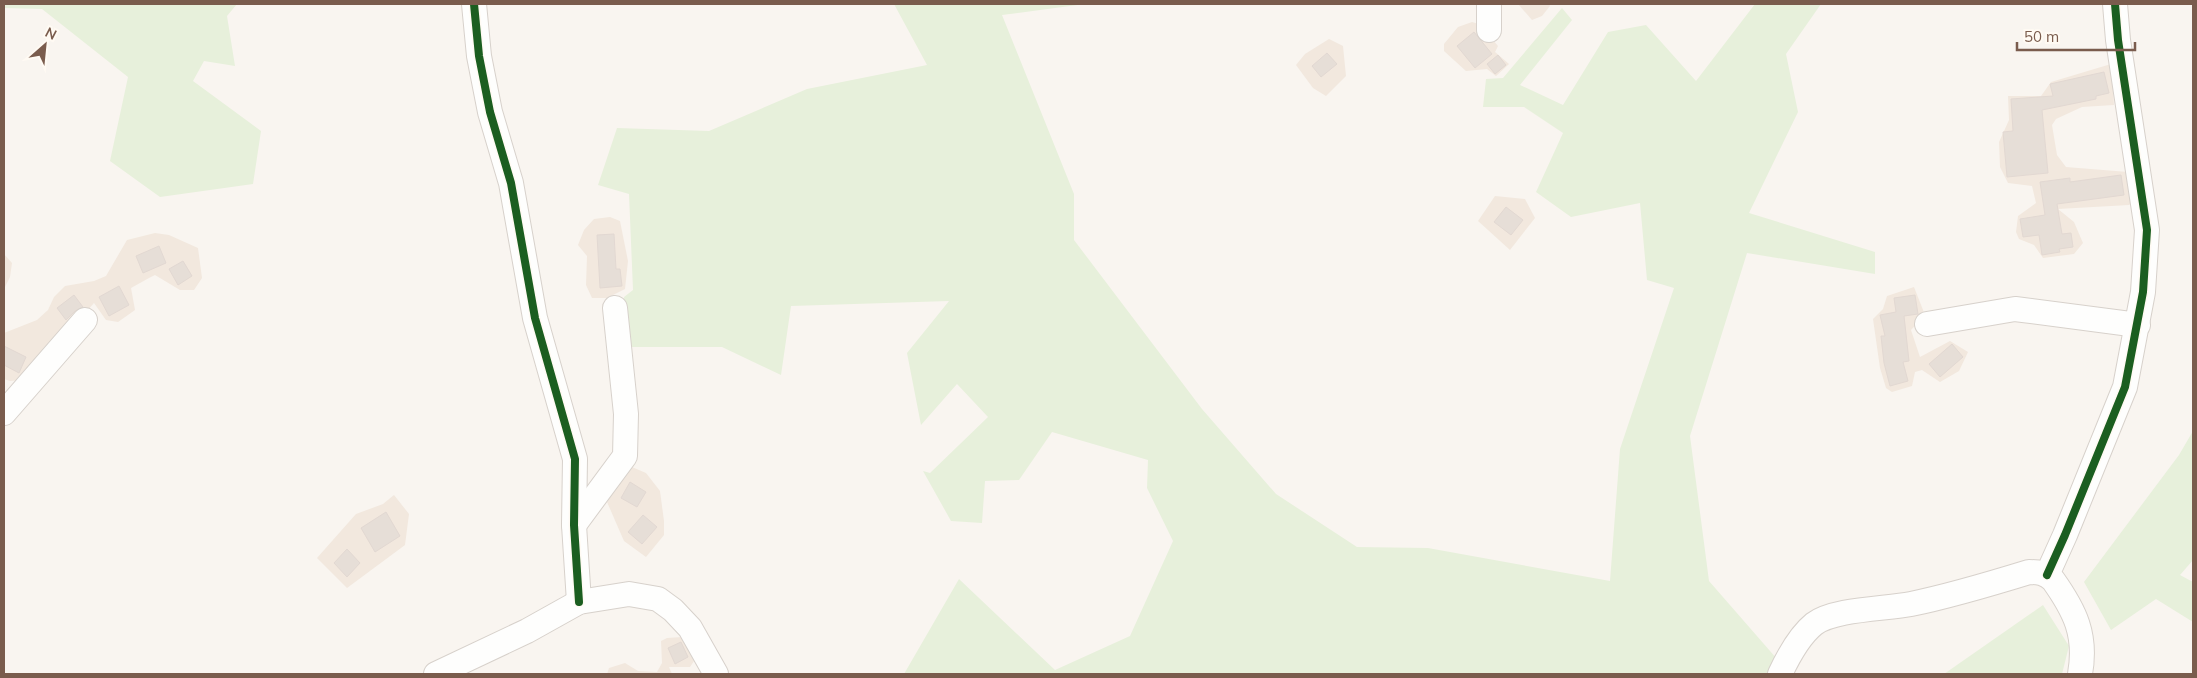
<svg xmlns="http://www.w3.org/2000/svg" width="2197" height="678" viewBox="0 0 2197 678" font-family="Mulish,sans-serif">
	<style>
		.residential { fill: #f2e8de }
		.green { fill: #e7f0db }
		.building { fill: #e6ded7; stroke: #e2d8d2 }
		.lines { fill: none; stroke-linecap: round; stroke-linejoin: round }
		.minor-casing { stroke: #d7d1cb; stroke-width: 26 }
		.minor { stroke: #fefefd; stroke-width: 24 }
		.cycleway-casing { stroke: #fffaf3; stroke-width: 11 }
		.cycleway { stroke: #1b5e20; stroke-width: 8 }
	</style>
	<rect width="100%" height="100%" fill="#f9f5f0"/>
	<g class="residential">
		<path d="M1518,4H1549L1550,6L1542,16L1532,20Z"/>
		<path d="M1472,22L1479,24L1498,46L1495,52L1509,64L1496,76L1487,69L1466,71L1444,51V44L1458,27Z"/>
		<path d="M1329,39L1343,46L1346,76L1326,96L1313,88L1296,65L1305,54Z"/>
		<path d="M2111,64L2114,105L2082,107L2056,119L2052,125L2057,155L2066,167L2128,172L2135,200L2129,205L2058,209L2074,222L2083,243L2074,254L2043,258L2034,245L2019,239L2016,232L2018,216L2036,203L2032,186L2008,183L2000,167L1999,142L2009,120L2008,96H2041L2051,82Z"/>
		<path d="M1495,196L1525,199L1535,218L1510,250L1478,221Z"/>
		<path d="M610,217L620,221L628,261L625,289L607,298H592L586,285L587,256L578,245L584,230L594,219Z"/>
		<path d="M155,233L169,235L198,248L202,278L194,290H180L155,275L149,278L131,288L135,310L118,322L106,320L94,303L70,330L58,336L38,356L24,380L10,381L4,379V333L37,320L48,310L54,297L65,286L94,281L106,276L127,240Z"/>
		<path d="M4,254L12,263L10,277L4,289Z"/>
		<path d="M1914,287L1925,315L1911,330L1920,357L1950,341L1968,352L1959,371L1940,382L1922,370L1915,372L1912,386L1892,392L1886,388L1880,368L1873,319L1883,309L1887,296Z"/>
		<path d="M632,467L646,473L660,491L664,521V535L646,557L624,541L607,502L620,476Z"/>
		<path d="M394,495L409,514L405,545L347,588L317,558L356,514L383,504Z"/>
		<path d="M682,637L696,654L694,661L690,667H669L672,674H607L609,668L625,663L638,671L657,672L662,663L661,641L667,638Z"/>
	</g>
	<g class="green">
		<path d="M4,4H237L227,16L235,66L204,61L193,81L261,131L253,184L160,197L110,161L128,77L42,9L4,8Z"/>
		<path d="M894,4H1085L1002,15L1074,194V240L1202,409L1276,494L1357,547L1428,548L1610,581L1620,449L1674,288L1647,280L1640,203L1571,217L1536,192L1563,133L1524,107H1483L1486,79L1503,78L1562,8L1572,20L1520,85L1563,105L1608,32L1646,25L1696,81L1755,4H1821L1786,54L1798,112L1749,213L1875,252V274L1747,253L1690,436L1709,581L1777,659L1768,674H904L959,579L1055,670L1130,636L1173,541L1147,488L1148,460L1052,432L1019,480L985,481L982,523L951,521L923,471L930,473L988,417L957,384L921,425L907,353L949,301L791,306L781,375L722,347H628L624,297L633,290L629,194L598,185L617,128L709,131L807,89L927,65Z"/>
		<path d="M2193,431V560L2180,575L2193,582V622L2156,599L2111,630L2084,582L2179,455Z"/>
		<path d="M2043,605L2069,646L2062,674H1944Z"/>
	</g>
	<g class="building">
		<path d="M1474,32L1492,54L1475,68L1457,46Z"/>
		<path d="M1327,53L1337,64L1321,77L1312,66Z"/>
		<path d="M1498,55L1506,65L1495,74L1487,64Z"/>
		<path d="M2104,72L2109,93L2096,96V99L2042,110L2048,173L2007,177L2003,132L2013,131L2011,99L2053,96L2050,84Z"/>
		<path d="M2121,175L2124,195L2057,204L2062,234L2071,233L2073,247L2059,249L2060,252L2042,255L2039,235L2023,237L2020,219L2045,215L2040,182L2070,178V182Z"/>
		<path d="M1506,207L1523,220L1511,235L1494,222Z"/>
		<path d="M614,234L616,269H620L622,286L600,288L597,235Z"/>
		<path d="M159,246L166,263L143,273L136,256Z"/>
		<path d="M183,261L192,276L178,285L169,269Z"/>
		<path d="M119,286L129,305L109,316L99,297Z"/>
		<path d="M74,295L83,307L75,311L66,320L57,308Z"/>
		<path d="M1915,295L1918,314L1904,316L1909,361L1903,362L1908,381L1890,386L1884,363L1881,336H1885L1880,315L1896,312L1894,298Z"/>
		<path d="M1952,344L1963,357L1940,377L1929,364Z"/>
		<path d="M4,346L26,357L19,373L4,365Z"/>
		<path d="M630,482L646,492L637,507L621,498Z"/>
		<path d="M386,512L400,536L375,552L361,528Z"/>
		<path d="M643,515L657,527L642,544L628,532Z"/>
		<path d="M347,549L360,563L347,577L334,563Z"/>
		<path d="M681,642L688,657L675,664L668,648Z"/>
	</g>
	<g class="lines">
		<g class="minor-casing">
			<g id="minor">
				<path d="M474,4L479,56L490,112L511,183L535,318L575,459L574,525L579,602"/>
				<path d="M1489,4V30"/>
				<path d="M1927,324L2015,309L2138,325"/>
				<path d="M4,413L85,320"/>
				<path d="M574,525L625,456L626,414L615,308"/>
				<path d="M2047,575L2065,535L2125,387L2143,292L2147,230L2118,40L2115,4"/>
				<path d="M436,674L527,631L579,602L629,594L658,599L673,610L690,628L716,674"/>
				<path d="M1780,674C1788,657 1799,636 1814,624C1834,609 1885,609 1911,604C1950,596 1990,584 2029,572C2039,572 2045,573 2053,580C2075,611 2087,635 2080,674"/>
			</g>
		</g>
		<use href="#minor" class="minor"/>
		<g class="cycleway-casing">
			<g id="cycleway">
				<path d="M474,4L479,56L490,112L511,183L535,318L575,459L574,525L579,602"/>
				<path d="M2047,575L2065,535L2125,387L2143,292L2147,230L2118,40L2115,4"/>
			</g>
		</g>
		<use href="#cycleway" class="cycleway"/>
	</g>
	<rect width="2197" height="678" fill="none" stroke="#7a5c4d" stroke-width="10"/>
	<g transform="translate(45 45) rotate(27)" stroke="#fffaf3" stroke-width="4" paint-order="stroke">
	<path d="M0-4L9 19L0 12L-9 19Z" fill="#7a5c4d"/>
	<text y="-8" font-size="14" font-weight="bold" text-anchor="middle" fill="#7a5c4d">N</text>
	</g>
	<path d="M2017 42v8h118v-8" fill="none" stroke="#7a5c4d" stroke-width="2.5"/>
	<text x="2024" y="42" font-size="15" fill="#7a5c4d" stroke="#fffaf3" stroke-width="4" paint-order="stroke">50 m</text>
</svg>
